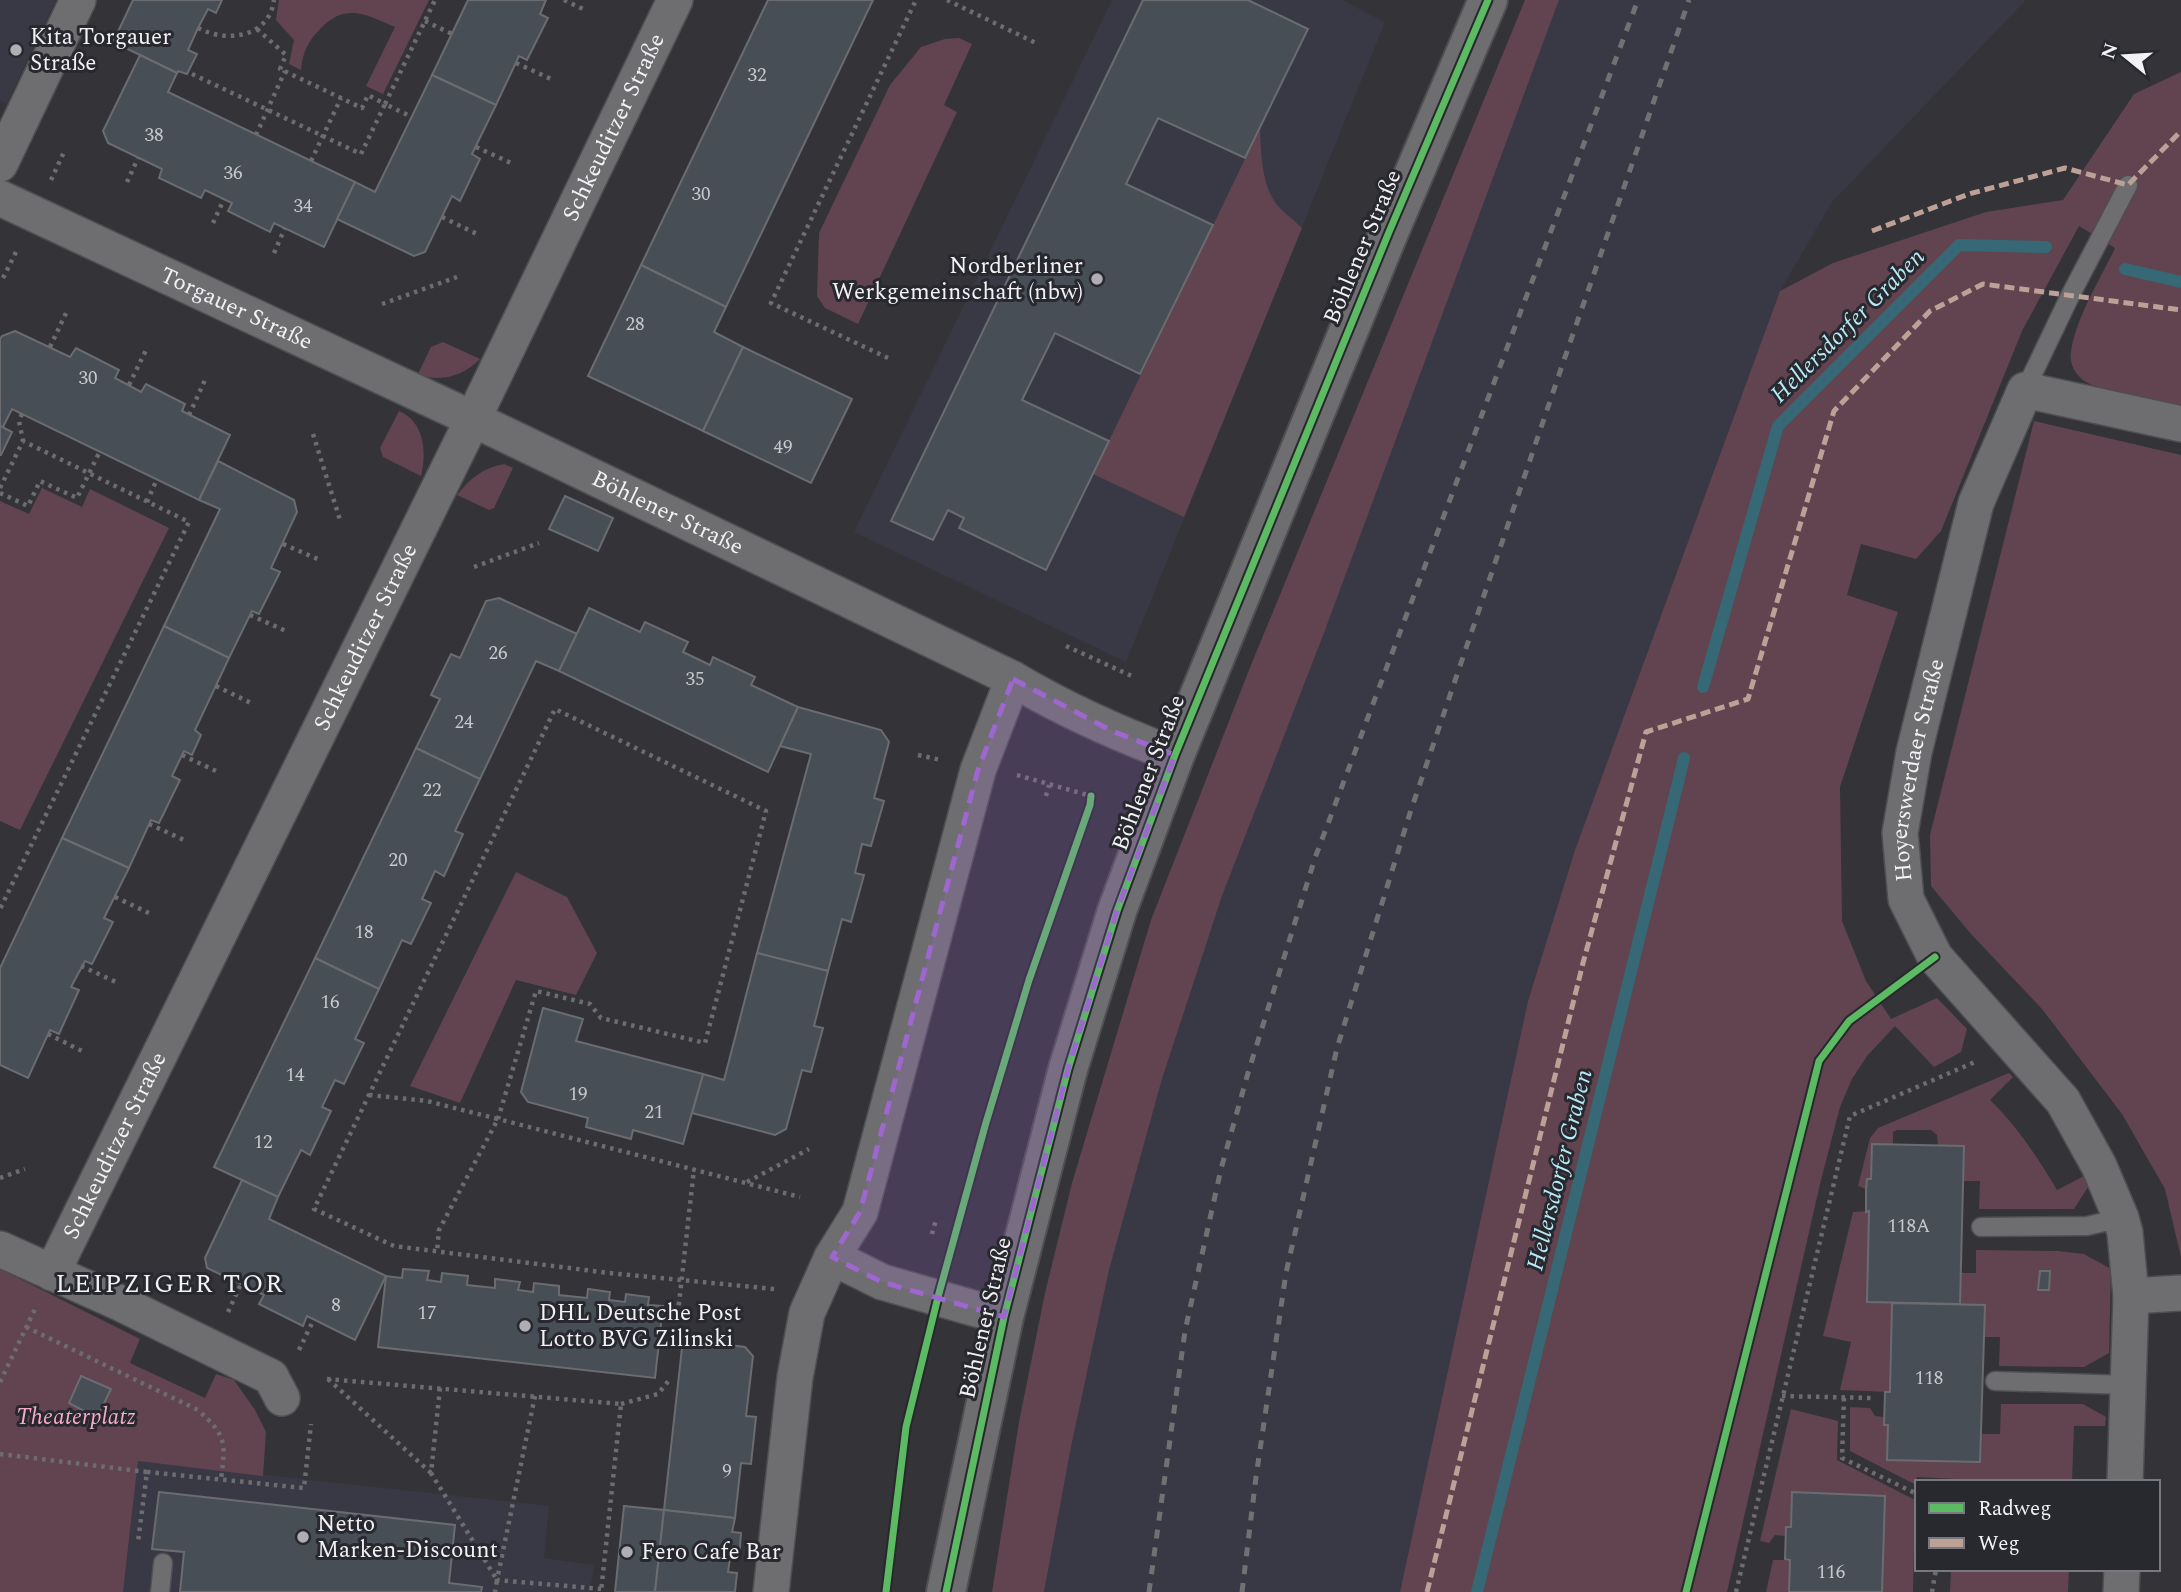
<svg xmlns="http://www.w3.org/2000/svg" width="2181" height="1592" viewBox="0 0 2181 1592" font-family="Spectral,serif">
	<style>
		.built { fill: #393946 }
		.green { fill: #614450 }
		.lines { fill: none; stroke-linecap: round; stroke-linejoin: round }
		.stream { stroke: #366875; stroke-width: 12 }
		.building { fill: #484e56; stroke: #6b6c70; stroke-width: 2 }
		.service-casing { stroke: #4f4f53; stroke-width: 21 }
		.minor-casing { stroke: #4f4f53; stroke-width: 38 }
		.tertiary-casing { stroke: #4f4f53; stroke-width: 42 }
		.path { stroke: #6d6d70; stroke-width: 4.5; stroke-dasharray: 3.5 5; stroke-linecap: butt }
		.service { stroke: #6e6e70; stroke-width: 18 }
		.minor { stroke: #6e6e70; stroke-width: 35 }
		.tertiary { stroke: #6e6e70; stroke-width: 38 }
		.rail { stroke: #717174; stroke-width: 5; stroke-dasharray: 9 9; stroke-linecap: butt }
		.quiet { stroke: #bda197; stroke-width: 5; stroke-dasharray: 10 5; stroke-linecap: butt }
		.cycleway-casing { stroke: #28282f; stroke-width: 11 }
		.cycleway { stroke: #5cba63; stroke-width: 7 }
		.marked { fill: #9e67d0; fill-opacity: 0.2; stroke: #9e67d0; stroke-width: 5; stroke-dasharray: 14 9; stroke-linejoin: round }
		.poi-dot { fill: #aeaeb4; stroke: #28282f; stroke-width: 2.5 }
		.labels { text-anchor: middle; dominant-baseline: central; stroke-width: 6; stroke-linejoin: round; paint-order: stroke }
		.number-label { font-size: 19px; fill: #c7c8ce }
		.poi-label { font-size: 23px; fill: #f1f1f6; stroke: #28282f; text-anchor: start }
		.street-label { font-size: 23px; fill: #f1f1f6; stroke: #28282f }
		.park-label { font-size: 23px; font-style: italic; fill: #f5acc8; stroke: #28282f }
		.water-label { font-size: 24px; font-style: italic; fill: #b7eaf7; stroke: #28282f }
		.quarter-label { font-size: 26px; letter-spacing: 2px; fill: #f1f1f6; stroke: #28282f }
	</style>
	<rect width="100%" height="100%" fill="#333338"/>
	<g class="built">
		<path d="M0,0H56L7,103L0,100Z"/>
		<path d="M1112,0H1342L1385,22L1126,662L854,532Z"/>
		<path d="M1559,0H2026L1832,202L1780,291L1575,850L1528,1001L1400,1592H1044L1071,1447L1109,1270L1162,1079L1222,896L1324,633Z"/>
		<path d="M138,1461L549,1506L544,1558L594,1565L590,1592H123Z"/>
	</g>
	<g class="green">
		<path d="M279,0H429L383,94L366,86L395,27C365,14 345,2 319,30C307,43 303,52 301,70L289,64L294,40L276,20Z"/>
		<path d="M1525,0H1559L1324,633L1222,896L1162,1079L1109,1270L1071,1447L1044,1592H992L1019,1422L1045,1293L1072,1183L1151,920L1251,665Z"/>
		<path d="M959,38L972,44L944,105L957,112L858,324L825,308L817,296L819,233L890,85L921,47L945,39Z"/>
		<path d="M2181,72V405C2158,400 2099,393 2083,380C2074,373 2069,362 2071,352C2075,319 2101,278 2115,248L2079,226L2022,331L1941,531L1916,559L1861,544L1847,595L1898,612L1840,787L1842,921L1866,981L1891,1019L1937,998L1967,1029L1961,1052L1934,1067L1895,1026L1867,1056L1852,1079L1840,1107L1820,1184L1727,1592H1400L1528,1001L1575,850L1780,291L1833,263L1986,212L2063,200L2134,94Z"/>
		<path d="M1260,128C1261,152 1261,184 1277,205C1284,213 1294,220 1302,228L1184,517L1093,474Z"/>
		<path d="M443,342L480,359C463,376 441,383 418,374L431,347Z"/>
		<path d="M399,411C424,421 427,452 421,476L383,457L380,448Z"/>
		<path d="M2034,421L2181,455V1257L2165,1189L2122,1114L2042,1009L1971,934L1931,886L1930,835Z"/>
		<path d="M504,464L513,468L494,508L489,510L457,495C470,478 483,468 504,464Z"/>
		<path d="M42,488L82,507L90,489L169,528L20,830L0,821V501L29,514Z"/>
		<path d="M516,872L567,897L597,953L576,995L516,980L460,1103L410,1086Z"/>
		<path d="M2009,1073L2013,1077L1990,1100C2018,1127 2037,1157 2057,1190L2084,1176L2090,1184L2074,1209H1979L1980,1181H1964V1146L1938,1145L1937,1135L1931,1130H1897L1893,1132V1144H1872L1871,1179L1866,1189L1858,1186L1870,1138L1878,1128Z"/>
		<path d="M1869,1211L1867,1301L1892,1303L1890,1392L1840,1390L1851,1342L1823,1336L1853,1212Z"/>
		<path d="M1976,1250L2058,1251L2084,1254L2111,1269L2109,1353L2084,1367L1999,1366L2000,1337H1983L1960,1304L1961,1273H1976Z"/>
		<path d="M0,1269L140,1339L130,1363L205,1398L216,1374L234,1380L255,1410L266,1432L263,1476L138,1461L123,1592H0Z"/>
		<path d="M2001,1404H2083L2106,1417L2105,1426H2074L2072,1482H1957L1956,1479L1917,1477L1916,1485L1850,1451V1407L1870,1408L1875,1416L1884,1417V1424L1888,1425V1460L1980,1462L1981,1434H2000Z"/>
		<path d="M1791,1409L1838,1421L1837,1460L1915,1500L1913,1592H1882L1885,1496L1793,1492L1791,1527H1786V1536L1775,1535L1769,1543L1760,1541Z"/>
		<path d="M1773,1560H1790L1789,1592H1766Z"/>
		<path d="M1951,1569H2069L2068,1592H1950Z"/>
	</g>
	<g class="lines">
		<g class="stream">
			<path d="M2125,269L2181,282"/>
			<path d="M1703,687L1778,426L1959,245L2046,247"/>
			<path d="M1477,1592L1684,758"/>
		</g>
	</g>
	<g class="building">
		<path d="M133,0H222L216,13L208,9L198,28L188,50L197,54L187,74L178,71L177,73L113,42Z"/>
		<path d="M468,0H546L540,14L548,18L527,60L519,56L496,105L432,75Z"/>
		<path d="M768,0H873L726,307L641,265Z"/>
		<path d="M1143,0H1248L1308,29L1245,158L1158,118L1126,184L1213,225L1140,374L1055,333L1022,400L1109,441L1046,570L959,528L964,518L948,510L933,540L891,521Z"/>
		<path d="M140,55L177,73L168,92L355,182L324,247L274,223L270,232L228,211L232,203L205,190L201,198L159,178L162,169L108,143L103,131Z"/>
		<path d="M432,75L496,105L472,154L480,159L460,201L452,196L425,252L414,256L337,219L355,182L375,192Z"/>
		<path d="M641,265L726,307L714,332L743,347L703,431L588,376Z"/>
		<path d="M15,331L70,357L76,348L119,370L115,378L141,392L146,384L185,404L182,411L230,435L199,500L12,409L3,427L0,426V339L2,336Z"/>
		<path d="M743,347L852,399L811,483L703,431Z"/>
		<path d="M0,426L12,432L1,455H0Z"/>
		<path d="M218,461L294,500L297,512L271,568L280,572L259,614L252,611L229,658L164,626L220,509L199,500Z"/>
		<path d="M565,496L613,518L598,551L549,529Z"/>
		<path d="M499,598L577,634L559,671L536,661L480,779L416,748L440,699L431,695L451,654L460,658L486,601Z"/>
		<path d="M589,608L640,632L645,622L688,642L683,652L710,665L713,657L755,677L751,685L798,707L768,772L559,671Z"/>
		<path d="M164,626L229,658L195,730L201,735L192,755L184,751L172,776L180,780L159,823L151,820L129,868L62,838Z"/>
		<path d="M798,707L881,730L889,742L874,798L884,801L871,846L862,844L855,873L864,875L851,922L842,919L828,971L757,953L811,754L780,746Z"/>
		<path d="M416,748L480,779L455,831L463,834L444,876L435,871L422,899L431,903L411,944L402,940L379,989L315,958Z"/>
		<path d="M62,838L129,868L104,918L113,922L92,964L85,961L71,987L79,990L59,1034L50,1030L28,1078L0,1065V968Z"/>
		<path d="M757,953L828,971L814,1026L823,1028L811,1072L802,1070L786,1129L775,1135L692,1113L703,1074L724,1080Z"/>
		<path d="M315,958L379,989L355,1039L364,1043L344,1084L335,1080L322,1107L331,1111L310,1155L301,1150L278,1197L214,1167Z"/>
		<path d="M543,1008L583,1019L576,1041L703,1074L683,1144L633,1130L631,1139L586,1127L588,1118L528,1102L521,1092Z"/>
		<path d="M1872,1144L1964,1146L1960,1304L1867,1302L1869,1211L1866,1212V1189L1867,1179H1871Z"/>
		<path d="M242,1180L278,1197L269,1219L386,1276L355,1340L307,1316L303,1326L259,1304L264,1295L207,1268L205,1258Z"/>
		<path d="M403,1269L429,1271L427,1280L441,1282L442,1273L468,1276L467,1285L495,1288V1279L520,1282L518,1290L533,1292L534,1283L559,1286V1295L587,1298L588,1289L610,1292L609,1300L625,1302L626,1294L649,1297L648,1305L663,1306L655,1378L378,1347L386,1276L402,1278Z"/>
		<path d="M2040,1271H2050L2049,1290H2038Z"/>
		<path d="M1892,1303L1985,1305L1980,1462L1887,1460L1888,1425H1884L1885,1392H1890Z"/>
		<path d="M683,1339L745,1347L753,1356L746,1416L756,1417L751,1464L741,1463L735,1518L664,1510Z"/>
		<path d="M81,1376L111,1389L97,1418L69,1403Z"/>
		<path d="M159,1492L455,1525L449,1583L482,1587L481,1592H180L184,1552L152,1549Z"/>
		<path d="M1792,1492L1885,1496L1882,1592H1789L1790,1560L1785,1559L1786,1527H1791Z"/>
		<path d="M624,1506L664,1510L655,1592H615Z"/>
		<path d="M664,1510L735,1518L732,1532L741,1533L739,1559L730,1558L728,1572L737,1573L735,1592H655Z"/>
	</g>
	<g class="lines">
		<g class="service-casing">
			<g id="service">
				<path d="M2025,390L2071,294L2128,185"/>
				<path d="M1981,1227L2087,1226L2121,1218"/>
				<path d="M1995,1381L2128,1385"/>
				<path d="M160,1592L163,1563"/>
			</g>
		</g>
		<g class="minor-casing">
			<g id="minor">
				<path d="M0,164L78,0"/>
				<path id="s1" d="M0,198L473,419L1013,679C1065,710 1119,734 1175,755"/>
				<path d="M0,1249L120,1303L271,1377L282,1398"/>
				<path d="M832,1257L882,1282L1004,1317"/>
				<path id="s2" d="M52,1273L473,419L675,0"/>
				<path d="M2131,1296L2181,1293"/>
				<path id="s3" d="M2125,1482L2131,1296L2125,1233L2121,1218L2099,1166L2063,1101L1935,957L1906,899L1900,833L1914,752L1976,503L2025,390L2181,424"/>
				<path d="M771,1592L795,1377L807,1313L832,1257L860,1212L978,770L1013,679"/>
				<path d="M2121,1592L2122,1569"/>
			</g>
		</g>
		<g class="tertiary-casing">
			<path id="tertiary" d="M946,1592L1004,1317L1068,1069L1117,911L1175,755L1389,232L1488,0"/>
		</g>
		<g class="path">
			<path d="M564,0L585,10"/>
			<path d="M947,0L1038,44"/>
			<path d="M425,21L452,34"/>
			<path d="M198,28C226,43 269,38 274,0"/>
			<path d="M257,29L286,55L280,69L362,108L368,95L385,104L435,0"/>
			<path d="M516,63L551,79"/>
			<path d="M192,74L361,154L385,104L412,117"/>
			<path d="M256,135L285,71"/>
			<path d="M476,147L511,163"/>
			<path d="M311,161L341,98"/>
			<path d="M51,180L64,152"/>
			<path d="M127,182L138,158"/>
			<path d="M442,217L477,234"/>
			<path d="M213,223L224,199"/>
			<path d="M274,253L285,228"/>
			<path d="M3,278L18,248"/>
			<path d="M382,304L457,277"/>
			<path d="M50,347L67,311"/>
			<path d="M888,358L771,303L916,0"/>
			<path d="M129,385L146,350"/>
			<path d="M22,414L19,421L23,441"/>
			<path d="M189,415L205,380"/>
			<path d="M313,434L340,520"/>
			<path d="M0,488L23,441L189,522L0,909"/>
			<path d="M0,493L28,506L40,481L77,498L100,451"/>
			<path d="M147,502L157,479"/>
			<path d="M283,544L320,560"/>
			<path d="M474,567L539,543"/>
			<path d="M250,615L286,631"/>
			<path d="M1066,646L1134,677"/>
			<path d="M216,686L251,703"/>
			<path d="M182,755L218,772"/>
			<path d="M918,755L941,760"/>
			<path d="M1017,775L1091,796"/>
			<path d="M1046,796L1049,785"/>
			<path d="M149,824L184,840"/>
			<path d="M115,897L149,913"/>
			<path d="M81,966L116,982"/>
			<path d="M48,1034L82,1051"/>
			<path d="M369,1095L427,1101L498,1119L439,1230L437,1252"/>
			<path d="M0,1178L25,1169"/>
			<path d="M747,1182L809,1149"/>
			<path d="M932,1234L936,1220"/>
			<path d="M774,1289L609,1273L394,1246L314,1209L555,709L766,811L705,1043L601,1018L590,1004L536,991L498,1119L800,1197"/>
			<path d="M228,1312L241,1284"/>
			<path d="M26,1327L198,1410C226,1435 226,1442 221,1479"/>
			<path d="M675,1339L694,1169"/>
			<path d="M299,1350L314,1319"/>
			<path d="M327,1379L621,1404L601,1592"/>
			<path d="M328,1379L431,1473"/>
			<path d="M0,1382L36,1307"/>
			<path d="M440,1388L431,1473L497,1580L495,1592"/>
			<path d="M535,1396L497,1580L601,1589"/>
			<path d="M1782,1396L1872,1398"/>
			<path d="M1844,1398L1842,1458L1917,1494"/>
			<path d="M621,1404L658,1394L670,1379"/>
			<path d="M0,1454L147,1472L138,1542"/>
			<path d="M147,1472L304,1488L311,1424"/>
			<path d="M1736,1592L1850,1116L1975,1062"/>
			<path d="M1932,1592L1936,1569"/>
		</g>
		<use href="#service" class="service"/>
		<use href="#minor" class="minor"/>
		<use href="#tertiary" class="tertiary"/>
		<g class="rail">
			<path d="M1149,1592L1185,1331L1221,1169L1248,1073L1315,858L1638,0"/>
			<path d="M1242,1592L1256,1477L1286,1273L1337,1048L1410,813L1564,360L1689,0"/>
		</g>
		<g class="quiet">
			<path d="M1872,231L1969,194L2065,168L2128,185L2181,131"/>
			<path d="M1427,1592L1583,963L1646,732L1748,699L1834,411L1930,311L1983,284L2181,310"/>
		</g>
		<g class="cycleway-casing">
			<g id="cycleway">
				<path d="M886,1592L906,1427L938,1297L985,1126L1029,980L1090,805L1091,796"/>
				<path d="M946,1592L1004,1317L1068,1069L1117,911L1175,755L1389,232L1488,0"/>
				<path d="M1686,1592L1819,1061L1849,1021L1935,957"/>
			</g>
		</g>
		<use href="#cycleway" class="cycleway"/>
	</g>
	<path class="marked" d="M1013,679L1112,731L1175,755L1117,911L1068,1069L1004,1317L882,1282L832,1257L860,1212L978,770Z"/>
	<g class="poi-dot">
		<circle cx="16" cy="50" r="7"/>
		<circle cx="1097" cy="279" r="7"/>
		<circle cx="525" cy="1326" r="7"/>
		<circle cx="303" cy="1537" r="7"/>
		<circle cx="627" cy="1552" r="7"/>
	</g>
	<g class="labels">
		<g class="number-label">
			<text x="757" y="75">32</text>
			<text x="154" y="135">38</text>
			<text x="233" y="173">36</text>
			<text x="701" y="194">30</text>
			<text x="303" y="206">34</text>
			<text x="635" y="324">28</text>
			<text x="88" y="378">30</text>
			<text x="783" y="447">49</text>
			<text x="498" y="653">26</text>
			<text x="695" y="679">35</text>
			<text x="464" y="722">24</text>
			<text x="432" y="790">22</text>
			<text x="398" y="860">20</text>
			<text x="364" y="932">18</text>
			<text x="330" y="1002">16</text>
			<text x="295" y="1075">14</text>
			<text x="578" y="1094">19</text>
			<text x="654" y="1112">21</text>
			<text x="263" y="1142">12</text>
			<text x="1909" y="1226">118A</text>
			<text x="336" y="1305">8</text>
			<text x="427" y="1313">17</text>
			<text x="1929" y="1378">118</text>
			<text x="727" y="1471">9</text>
			<text x="1831" y="1572">116</text>
		</g>
		<g class="poi-label">
			<text x="30" y="37">Kita Torgauer<tspan x="30" dy="26">Straße</tspan></text>
			<text x="1083" y="266" text-anchor="end">Nordberliner<tspan x="1083" dy="26">Werkgemeinschaft (nbw)</tspan></text>
			<text x="539" y="1313">DHL Deutsche Post<tspan x="539" dy="26">Lotto BVG Zilinski</tspan></text>
			<text x="317" y="1524">Netto<tspan x="317" dy="26">Marken-Discount</tspan></text>
			<text x="641" y="1552">Fero Cafe Bar</text>
		</g>
		<g class="street-label">
			<text stroke="none"><textPath href="#s2" startOffset="1276">Schkeuditzer Straße</textPath></text>
			<text transform="translate(1363 247) rotate(-67)">Böhlener Straße</text>
			<text stroke="none"><textPath href="#s1" startOffset="261">Torgauer Straße</textPath></text>
			<text stroke="none"><textPath href="#s1" startOffset="738">Böhlener Straße</textPath></text>
			<text stroke="none"><textPath href="#s2" startOffset="709">Schkeuditzer Straße</textPath></text>
			<text stroke="none"><textPath href="#s3" startOffset="784">Hoyerswerdaer Straße</textPath></text>
			<text transform="translate(1149 773) rotate(-69)">Böhlener Straße</text>
			<text stroke="none"><textPath href="#s2" startOffset="142">Schkeuditzer Straße</textPath></text>
			<text transform="translate(986 1318) rotate(-77)">Böhlener Straße</text>
		</g>
		<g class="park-label">
			<text x="76" y="1417">Theaterplatz</text>
		</g>
		<g class="water-label">
			<text transform="translate(1848 326) rotate(-45)">Hellersdorfer Graben</text>
			<text transform="translate(1560 1170) rotate(-76)">Hellersdorfer Graben</text>
		</g>
		<g class="quarter-label">
			<text x="170" y="1284">LEIPZIGER TOR</text>
		</g>
	</g>
	<rect x="1915" y="1480" width="245" height="91" fill="#28282f" stroke="#78787f" stroke-width="2"/>
	<rect x="1929" y="1503" width="35" height="10" fill="#5cba63" stroke="#78787f" stroke-width="2"/>
	<text x="1978" y="1515" font-size="21" fill="#f1f1f6">Radweg</text>
	<rect x="1929" y="1538" width="35" height="10" fill="#bda197" stroke="#78787f" stroke-width="2"/>
	<text x="1978" y="1550" font-size="21" fill="#f1f1f6">Weg</text>
	<g transform="translate(2125 56) rotate(288)" stroke="#28282f" stroke-width="5" paint-order="stroke">
	<path d="M0-5L12 26L0 18L-12 26Z" fill="#f1f1f6"/>
	<text y="-10" font-size="19" font-weight="bold" text-anchor="middle" fill="#f1f1f6">N</text>
	</g>
</svg>
